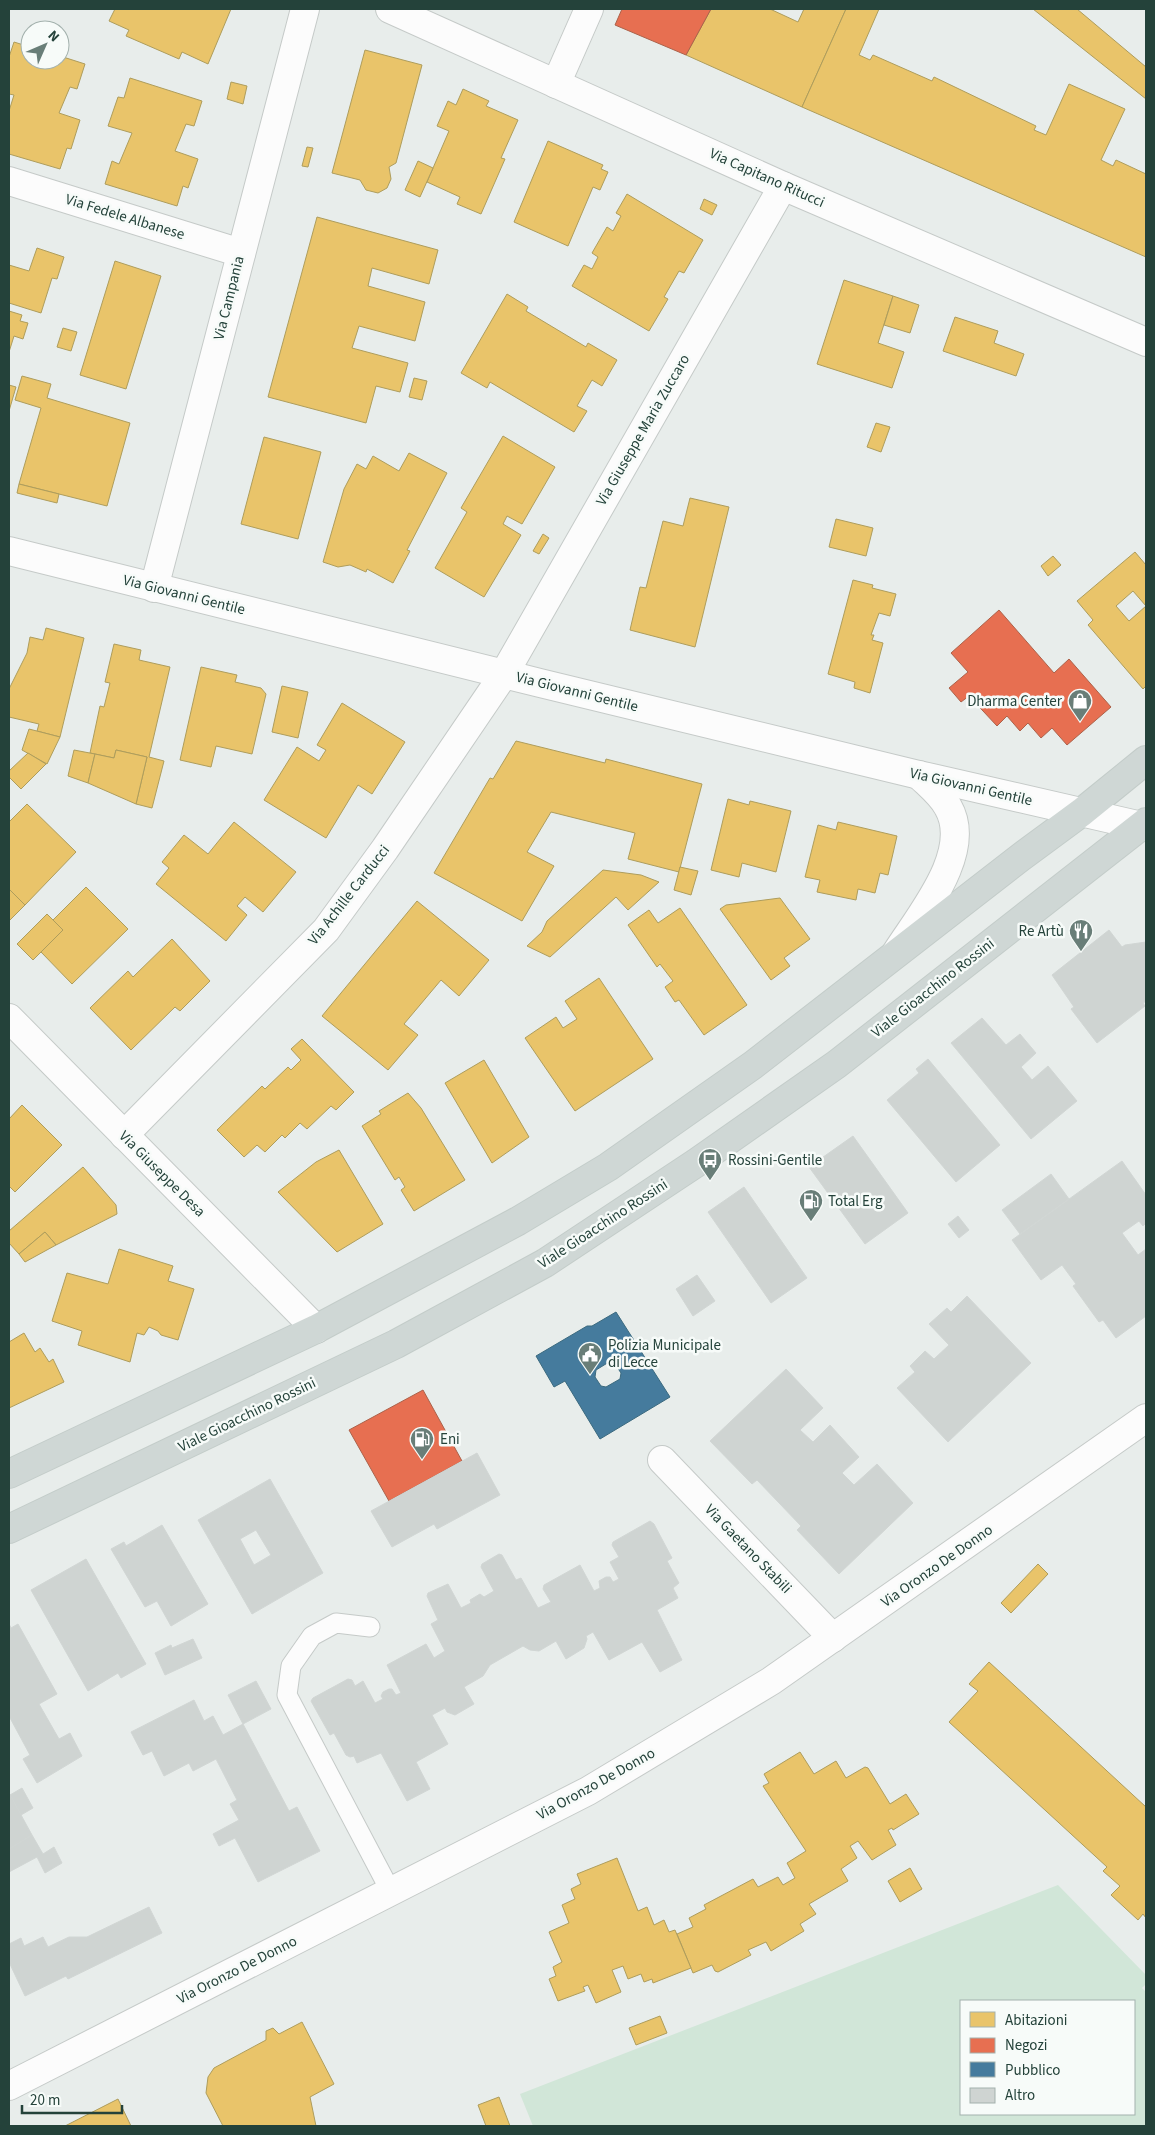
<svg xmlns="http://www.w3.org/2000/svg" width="1155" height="2135" viewBox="0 0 1155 2135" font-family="'Source Sans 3',sans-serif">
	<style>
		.green { fill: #d1e6d8; fill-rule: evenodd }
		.homes { fill: #e9c46a; stroke: #ae9d5c; fill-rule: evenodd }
		.shops { fill: #e76f51; stroke: #ac624a }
		.public { fill: #457b9d; stroke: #3b6a7f; fill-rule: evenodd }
		.building { fill: #cfd4d2; stroke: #d1d6d4; fill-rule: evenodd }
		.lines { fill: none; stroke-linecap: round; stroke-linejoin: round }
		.lane-casing { stroke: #c5cac8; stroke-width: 21 }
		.street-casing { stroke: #c5cac8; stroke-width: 30 }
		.primary-casing { stroke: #c3ccc9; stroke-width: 30 }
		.lane { stroke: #fcfcfc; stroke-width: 19 }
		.street { stroke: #fcfcfc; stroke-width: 28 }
		.primary { stroke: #cfd7d5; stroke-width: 28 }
		.labels { text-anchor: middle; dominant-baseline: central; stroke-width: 5; stroke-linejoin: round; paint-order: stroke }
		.street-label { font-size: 15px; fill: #24423a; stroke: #f7fbf9 }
		.poi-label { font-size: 15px; fill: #24423a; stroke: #f7fbf9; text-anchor: start }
	</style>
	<rect width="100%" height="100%" fill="#e8edeb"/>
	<path class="green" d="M1058,1885L1146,1975V1984L1142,1988L1146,1992V2126H533L520,2094ZM961,2001H1134V2114H961Z"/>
	<g class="homes">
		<path d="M115,9H231L208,64L182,52L179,59L126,36L129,30L109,21Z"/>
		<path d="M711,9H770L798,22L804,9H846L802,107L686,55Z"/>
		<path d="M846,9H879L859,55L870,60L873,55L932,81L934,77L1036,126L1034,130L1046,135L1069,84L1125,109L1101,160L1113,166L1116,160L1146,174V257L802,107Z"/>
		<path d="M1033,9H1077L1146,67V99Z"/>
		<path d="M14,42L30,47V60H60V56L85,64L77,89L70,87L59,113L80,120L71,149L67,148L60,169L9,154V111L14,95L9,94V57Z"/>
		<path d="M365,50L422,65L396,163L389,167L391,179L387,188L378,193L366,190L360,180L332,173Z"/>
		<path d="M130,78L202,101L194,126L186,124L175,151L198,159L188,188L183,186L177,206L105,184L112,161L119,164L132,133L108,126L118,97L124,98Z"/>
		<path d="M231,82L247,86L243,104L227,99Z"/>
		<path d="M463,89L489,101L486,106L518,120L501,158L505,159L481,214L457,204L460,197L427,182L449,131L437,126L448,101L456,105Z"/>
		<path d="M548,141L603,165L601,169L608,172L600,190L593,187L568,246L514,222Z"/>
		<path d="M307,147L313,148L308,167L302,166Z"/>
		<path d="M418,161L433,168L420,197L405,190Z"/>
		<path d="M627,194L703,240L684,273L679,271L664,297L668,299L649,331L572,286L584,265L592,269L598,257L592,253L607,227L613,231L621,216L616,213Z"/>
		<path d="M704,199L717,205L712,215L700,209Z"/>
		<path d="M317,217L438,250L429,284L372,268L368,286L425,302L415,341L359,326L352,348L408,363L400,392L376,386L366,423L268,397Z"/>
		<path d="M37,248L64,257L57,279L52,278L41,313L9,303V305V265L29,271Z"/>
		<path d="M115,261L161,276L126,389L80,375Z"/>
		<path d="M844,280L893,296L878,343L904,352L892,388L817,364Z"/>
		<path d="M507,294L528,307L526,311L586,347L588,343L617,360L602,386L592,380L577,406L587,411L574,432L490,382L487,388L461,373Z"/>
		<path d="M893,296L919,305L910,333L884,325Z"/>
		<path d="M9,311L22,315L20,321L28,323L23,339L14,336L9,352Z"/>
		<path d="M955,317L998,331L994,343L1024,354L1016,376L943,351Z"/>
		<path d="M63,328L77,332L71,351L57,347Z"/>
		<path d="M22,376L51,384L47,398L130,423L107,506L19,484L41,408L15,400Z"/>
		<path d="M414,378L427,381L422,400L409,397Z"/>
		<path d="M9,385L16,387L9,411Z"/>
		<path d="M876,423L890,427L881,452L867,447Z"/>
		<path d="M503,436L555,467L522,524L507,516L503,524L521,535L484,597L435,568L467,512L461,508Z"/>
		<path d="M264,437L321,452L298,539L241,524Z"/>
		<path d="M409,453L447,473L407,550L410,551L393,583L367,569L366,572L350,565L338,567L323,562L344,489L357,464L366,469L373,456L399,471Z"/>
		<path d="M19,484L59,494L57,503L17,493Z"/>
		<path d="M690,498L729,507L695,647L630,630L640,587L646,588L663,521L683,526Z"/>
		<path d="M836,519L873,528L866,556L829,547Z"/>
		<path d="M543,534L549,538L539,554L533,551Z"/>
		<path d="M1135,552L1146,565V686L1143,689L1088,625L1093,620L1077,601ZM1133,591L1146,606L1129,621L1116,606Z"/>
		<path d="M1053,556L1061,565L1048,576L1041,566Z"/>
		<path d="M853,580L873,585L872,588L896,594L890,616L879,613L871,635H874L872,640L883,643L870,693L854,688L855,682L828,674Z"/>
		<path d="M46,628L84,638L60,737L37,731L39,724L9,717V689L27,653L30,637L43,640Z"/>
		<path d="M114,644L141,650L139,660L170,667L149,757L164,761L152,808L136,804L147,757L116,750L114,758L90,753L100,706L104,707L110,683L105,682Z"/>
		<path d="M201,667L237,675L235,682L261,688L266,694L252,754L216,746L211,767L180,760Z"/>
		<path d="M282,686L308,692L298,738L272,732Z"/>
		<path d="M342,703L405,742L372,794L358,785L326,838L264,800L297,747L319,761L326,750L317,745Z"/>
		<path d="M29,729L60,737L47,764L22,750Z"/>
		<path d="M516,741L605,763L606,759L702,784L679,872L628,859L635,833L551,812L527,852L554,866L522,921L434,873L490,778L493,779Z"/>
		<path d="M74,750L95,754L88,783L68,776Z"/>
		<path d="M116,750L147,757L136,804L88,783L95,754L114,758Z"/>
		<path d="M28,753L46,764L21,789L9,777V771Z"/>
		<path d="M728,799L749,805L750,801L791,811L776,872L742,863L739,877L711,870Z"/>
		<path d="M27,804L76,852L25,905L9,889V822Z"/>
		<path d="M234,822L296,872L263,912L245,897L237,906L247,915L226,941L156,884L169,868L162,862L184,835L208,854Z"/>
		<path d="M838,822L897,836L888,875L880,873L875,893L858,889L856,900L817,892L820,880L805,877L818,825L836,830Z"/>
		<path d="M680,867L698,871L691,895L674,890Z"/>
		<path d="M603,870L641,875L659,882L628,910L616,897L550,957L527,946L542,932L547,921Z"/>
		<path d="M86,887L128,929L72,984L41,952L63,930L53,920Z"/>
		<path d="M9,889L25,905L9,921Z"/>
		<path d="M780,898L810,939L784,958L790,966L771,980L720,909L726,905Z"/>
		<path d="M417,901L489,960L459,996L441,980L404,1024L418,1035L388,1070L322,1016Z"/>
		<path d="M680,908L747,1005L704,1035L679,1000L675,1002L665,987L673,981L660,964L657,967L628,925L649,910L658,923Z"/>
		<path d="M47,914L63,930L33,960L17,944Z"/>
		<path d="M172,939L210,981L180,1011L175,1007L131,1050L90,1008L128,971L133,977Z"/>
		<path d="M599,978L653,1059L575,1111L525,1038L556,1017L563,1028L577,1019L565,1001Z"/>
		<path d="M302,1039L354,1092L336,1110L331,1106L307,1129L300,1123L285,1138L282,1135L265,1152L257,1145L244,1157L217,1130L262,1086L265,1089L288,1067L291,1070L301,1060L291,1049Z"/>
		<path d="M484,1060L529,1137L492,1163L445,1083Z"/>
		<path d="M408,1093L421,1108L465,1180L414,1211L401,1190L405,1187L399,1177L395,1180L362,1126L381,1114L379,1111Z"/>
		<path d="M22,1105L62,1145L15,1192L9,1186V1119Z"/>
		<path d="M339,1150L383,1224L337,1252L278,1192L316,1162Z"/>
		<path d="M83,1167L116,1205L117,1214L56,1245L45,1232L19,1254L9,1243V1231Z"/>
		<path d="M45,1232L56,1245L25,1262L19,1254Z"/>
		<path d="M119,1249L173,1266L168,1281L194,1289L178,1340L161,1335L158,1331L149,1327L144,1335L137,1333L130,1362L78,1345L82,1331L52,1321L67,1273L108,1284Z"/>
		<path d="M24,1333L35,1352L40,1348L49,1362L53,1359L64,1382L9,1408V1342Z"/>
		<path d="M1038,1564L1048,1574L1011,1613L1001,1603Z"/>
		<path d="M989,1662L1146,1807V1918L1143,1914L1138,1920L1111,1895L1120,1886L1103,1871L1107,1867L949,1722L978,1691L969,1684Z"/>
		<path d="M800,1752L814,1774L836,1761L846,1778L865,1767L868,1768L890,1804L906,1794L919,1814L893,1830L892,1828L888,1830L896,1845L872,1860L858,1841L850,1846L857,1858L841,1869L848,1881L809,1904L816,1914L800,1924L804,1931L771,1951L766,1942L748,1950L751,1955L718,1972L715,1971L712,1965L693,1973L677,1934L693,1927L689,1918L706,1909L704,1905L753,1879L758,1887L778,1877L783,1885L795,1878L787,1863L806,1851L763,1786L769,1783L764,1774Z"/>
		<path d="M617,1858L638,1911L647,1907L654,1925L664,1920L669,1932L675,1930L691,1968L653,1983L652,1979L644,1982L641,1974L628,1979L623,1966L612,1970L621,1992L596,2003L588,1985L583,1987L585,1991L558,2001L549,1979L556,1976L553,1967L562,1962L549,1932L569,1923L562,1905L575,1899L571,1889L581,1884L577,1874Z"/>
		<path d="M910,1868L922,1889L900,1902L888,1881Z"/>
		<path d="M660,2016L667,2033L636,2045L629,2028Z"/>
		<path d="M302,2022L334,2084L310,2097L316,2126H223L206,2093L208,2077L214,2068L266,2040V2031L273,2028L279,2034Z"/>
		<path d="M499,2097L510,2126H486L478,2105Z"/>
		<path d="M118,2099L131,2126H65Z"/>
	</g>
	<g class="shops">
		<path d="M622,9H711L686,55L615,25Z"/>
		<path d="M999,610L1054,673L1069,659L1111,707L1067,745L1052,728L1041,738L1028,723L1020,731L1007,716L997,726L969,696L961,702L949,688L968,672L951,653Z"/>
		<path d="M423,1390L462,1461L389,1501L349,1430Z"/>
	</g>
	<path class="public" d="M616,1312L670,1397L600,1439L565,1381L554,1387L536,1356L587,1326H592ZM609,1362L615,1364L621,1373L620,1379L606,1387L601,1386L595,1377L596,1370Z"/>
	<g class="building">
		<path d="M1109,930L1122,947L1125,945L1146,942V1001L1143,1003L1145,1006L1097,1043L1071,1009L1074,1007L1052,975Z"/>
		<path d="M982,1018L1006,1045L1020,1034L1036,1053L1021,1067L1032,1080L1048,1066L1077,1101L1031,1139L951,1043Z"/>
		<path d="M928,1059L1000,1145L956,1182L887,1100L919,1073L916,1069Z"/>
		<path d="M853,1136L908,1213L865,1244L809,1167Z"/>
		<path d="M1122,1161L1146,1195V1223L1143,1226L1139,1221L1122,1233L1138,1255L1146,1249V1316L1116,1338L1103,1320L1099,1322L1073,1286L1076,1284L1062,1265L1041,1280L1012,1240Z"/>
		<path d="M1051,1174L1069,1199L1020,1234L1002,1210Z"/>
		<path d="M744,1187L807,1278L771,1303L708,1212Z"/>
		<path d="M958,1216L969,1230L959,1238L948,1224Z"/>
		<path d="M697,1275L715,1301L693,1316L676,1289Z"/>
		<path d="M967,1296L1031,1363L948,1442L897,1388L915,1372L910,1366L925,1351L934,1359L949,1345L929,1324L947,1308L951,1312Z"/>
		<path d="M786,1369L823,1408L800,1430L813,1442L830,1425L859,1457L842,1473L854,1485L877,1464L913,1503L839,1574L797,1530L801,1526L757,1480L752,1484L710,1441Z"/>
		<path d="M477,1453L500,1495L437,1529L434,1524L392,1547L371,1511Z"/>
		<path d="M270,1479L323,1573L252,1614L198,1520ZM256,1530L271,1555L254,1565L240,1539Z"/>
		<path d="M650,1521L654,1524L672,1558L667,1561L679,1583L673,1588L678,1598L657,1610L682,1660L660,1672L642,1642L609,1660L593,1632L586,1636L587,1639L584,1648L566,1659L556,1641L539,1651L530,1650L523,1646L490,1665L483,1676L464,1687L474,1704L455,1715L447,1712L445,1708L432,1715L448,1744L416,1762L430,1789L407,1801L381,1753L357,1763L354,1756L350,1757L346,1755L334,1733L330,1735L311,1701L313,1698L348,1679L352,1680L355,1686L363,1681L375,1703L383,1699L381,1696L383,1692L389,1689H392L396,1695L401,1693L387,1665L426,1644L434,1658L445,1651L431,1624L438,1620L427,1596L428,1593L448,1584L461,1608L471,1603L470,1600L480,1594L484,1597L494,1591L481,1567L482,1564L499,1554L502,1555L516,1580L521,1578L538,1608L551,1602L543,1589L544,1585L580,1565L594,1591L600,1588L599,1581L606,1577H610L613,1582L619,1579L610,1562L619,1557L612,1545L613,1542Z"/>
		<path d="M162,1525L208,1604L171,1626L157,1601L145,1607L111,1549L124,1542L126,1546Z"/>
		<path d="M86,1559L146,1664L121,1678L118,1673L88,1691L31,1590Z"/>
		<path d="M9,1624L11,1628L18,1624L57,1694L39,1704L59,1739L70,1733L82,1756L37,1783L23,1759L30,1755L9,1716Z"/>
		<path d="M193,1639L202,1658L165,1675L155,1653L171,1645L172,1648Z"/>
		<path d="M256,1681L271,1709L243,1724L228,1695Z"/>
		<path d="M194,1700L204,1721L213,1716L223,1735L243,1724L289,1811L297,1807L320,1851L258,1882L235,1838L219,1846L213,1834L239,1820L230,1804L237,1800L216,1759L193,1771L189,1763L164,1776L152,1751L143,1755L131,1732Z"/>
		<path d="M22,1788L33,1808L21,1815L10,1795Z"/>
		<path d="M9,1793L32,1835L9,1849Z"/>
		<path d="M32,1835L43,1854L54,1847L62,1863L45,1873L37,1857L9,1872V1849Z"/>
		<path d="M149,1907L162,1933L68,1979L66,1976L25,1996L9,1962V1944L21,1938L24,1946L43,1937L48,1947L69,1937H87Z"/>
	</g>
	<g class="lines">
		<g class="lane-casing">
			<path id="lane" d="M370,1627L336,1623L312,1636L291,1666L287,1695L391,1892"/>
		</g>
		<g class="street-casing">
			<g id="street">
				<path d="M390,9L783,186L1146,342"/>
				<path d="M556,84L589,9"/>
				<path d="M9,181L241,253"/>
				<path d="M9,551L540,683L919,775L1146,827"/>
				<path d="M154,588L305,9"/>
				<path d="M896,953C920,915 974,852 948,807C941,794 929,785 919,775"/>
				<path d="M9,1018L316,1329"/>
				<path d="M124,1135L326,930L385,849L504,674L783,186"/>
				<path d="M662,1460L833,1638"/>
				<path d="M9,2086L588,1791L771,1681L1146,1418"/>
			</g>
		</g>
		<g class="primary-casing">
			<g id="primary">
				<path d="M9,1474L316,1329L518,1221L608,1167L753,1065L1021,857L1082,812L1146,760"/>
				<path d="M9,1529L396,1344L545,1263L696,1163L837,1064L1146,822"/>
			</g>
		</g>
		<use href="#lane" class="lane"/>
		<use href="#street" class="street"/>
		<use href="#primary" class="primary"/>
	</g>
	<defs>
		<g id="shop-pin" transform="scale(1.25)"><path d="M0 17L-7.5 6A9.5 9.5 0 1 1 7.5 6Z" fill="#697e78" stroke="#f7fbf9"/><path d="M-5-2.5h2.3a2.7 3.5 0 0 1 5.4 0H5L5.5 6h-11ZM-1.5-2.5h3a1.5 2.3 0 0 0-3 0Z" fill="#fff"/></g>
		<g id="restaurant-pin" transform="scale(1.25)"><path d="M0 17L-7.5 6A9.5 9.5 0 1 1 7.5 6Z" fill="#697e78" stroke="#f7fbf9"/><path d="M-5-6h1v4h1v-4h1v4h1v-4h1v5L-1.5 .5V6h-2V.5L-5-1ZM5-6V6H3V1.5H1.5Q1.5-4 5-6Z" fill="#fff"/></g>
		<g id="bus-pin" transform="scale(1.25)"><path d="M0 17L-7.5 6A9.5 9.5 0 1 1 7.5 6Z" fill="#697e78" stroke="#f7fbf9"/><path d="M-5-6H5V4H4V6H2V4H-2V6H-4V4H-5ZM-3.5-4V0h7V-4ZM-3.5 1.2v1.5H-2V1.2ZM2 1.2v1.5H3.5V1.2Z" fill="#fff"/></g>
		<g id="fuel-pin" transform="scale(1.25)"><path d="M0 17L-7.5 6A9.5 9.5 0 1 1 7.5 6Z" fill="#697e78" stroke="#f7fbf9"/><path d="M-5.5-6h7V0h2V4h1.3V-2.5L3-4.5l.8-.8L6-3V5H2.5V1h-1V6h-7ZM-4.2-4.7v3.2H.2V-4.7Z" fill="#fff"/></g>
		<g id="civic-pin" transform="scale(1.25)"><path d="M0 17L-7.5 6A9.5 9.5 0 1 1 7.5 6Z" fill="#697e78" stroke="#f7fbf9"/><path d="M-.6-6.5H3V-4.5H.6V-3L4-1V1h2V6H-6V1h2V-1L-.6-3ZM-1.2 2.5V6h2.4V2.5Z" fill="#fff"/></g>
	</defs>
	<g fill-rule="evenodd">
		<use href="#shop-pin" x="1080" y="701"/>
		<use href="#restaurant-pin" x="1081" y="931"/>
		<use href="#bus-pin" x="710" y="1160"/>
		<use href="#fuel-pin" x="811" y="1201"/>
		<use href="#civic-pin" x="590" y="1354"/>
		<use href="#fuel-pin" x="422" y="1439"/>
	</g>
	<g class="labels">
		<g class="street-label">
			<text transform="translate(767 178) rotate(24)">Via Capitano Ritucci</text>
			<text transform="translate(125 217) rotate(17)">Via Fedele Albanese</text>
			<text transform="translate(229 298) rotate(-76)">Via Campania</text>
			<text transform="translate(643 430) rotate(-60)">Via Giuseppe Maria Zuccaro</text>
			<text transform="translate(184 595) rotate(14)">Via Giovanni Gentile</text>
			<text transform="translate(577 692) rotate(14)">Via Giovanni Gentile</text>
			<text transform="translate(971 787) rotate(13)">Via Giovanni Gentile</text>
			<text transform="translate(349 895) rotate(-52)">Via Achille Carducci</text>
			<text transform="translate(933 988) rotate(-38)">Viale Gioacchino Rossini</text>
			<text transform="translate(162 1174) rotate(45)">Via Giuseppe Desa</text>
			<text transform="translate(603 1224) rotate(-33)">Viale Gioacchino Rossini</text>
			<text transform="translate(247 1415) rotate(-26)">Viale Gioacchino Rossini</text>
			<text transform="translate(748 1549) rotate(46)">Via Gaetano Stabili</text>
			<text transform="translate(937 1566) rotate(-35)">Via Oronzo De Donno</text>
			<text transform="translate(596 1784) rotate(-29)">Via Oronzo De Donno</text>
			<text transform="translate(237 1970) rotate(-27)">Via Oronzo De Donno</text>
		</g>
		<g class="poi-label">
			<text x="1062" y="701" text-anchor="end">Dharma Center</text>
			<text x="1064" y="931" text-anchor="end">Re Artù</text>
			<text x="728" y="1160">Rossini-Gentile</text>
			<text x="828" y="1201">Total Erg</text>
			<text x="608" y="1345">Polizia Municipale<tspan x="608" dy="17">di Lecce</tspan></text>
			<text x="440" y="1439">Eni</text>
		</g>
	</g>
	<rect width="1155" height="2135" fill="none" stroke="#24423a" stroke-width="20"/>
	<rect x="960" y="2000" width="175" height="115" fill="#f7fbf9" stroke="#a3b1ad"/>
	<rect x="970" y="2012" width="25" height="15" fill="#e9c46a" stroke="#a3b1ad"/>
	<text x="1005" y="2025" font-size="15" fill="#24423a">Abitazioni</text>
	<rect x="970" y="2038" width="25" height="15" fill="#e76f51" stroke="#a3b1ad"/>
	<text x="1005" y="2050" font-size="15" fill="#24423a">Negozi</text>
	<rect x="970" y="2062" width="25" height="15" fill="#457b9d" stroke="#a3b1ad"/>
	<text x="1005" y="2075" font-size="15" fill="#24423a">Pubblico</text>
	<rect x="970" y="2088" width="25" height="15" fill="#cfd4d2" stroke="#a3b1ad"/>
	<text x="1005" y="2100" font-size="15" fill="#24423a">Altro</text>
	<g transform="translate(45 45) rotate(45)"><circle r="24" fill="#f7fbf9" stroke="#a3b1ad"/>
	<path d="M0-4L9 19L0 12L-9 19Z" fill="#697e78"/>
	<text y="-8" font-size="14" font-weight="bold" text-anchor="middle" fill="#24423a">N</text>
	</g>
	<path d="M22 2105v8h100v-8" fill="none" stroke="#24423a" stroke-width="2.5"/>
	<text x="30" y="2105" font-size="15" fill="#24423a" stroke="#f7fbf9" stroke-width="4" paint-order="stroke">20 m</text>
</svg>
